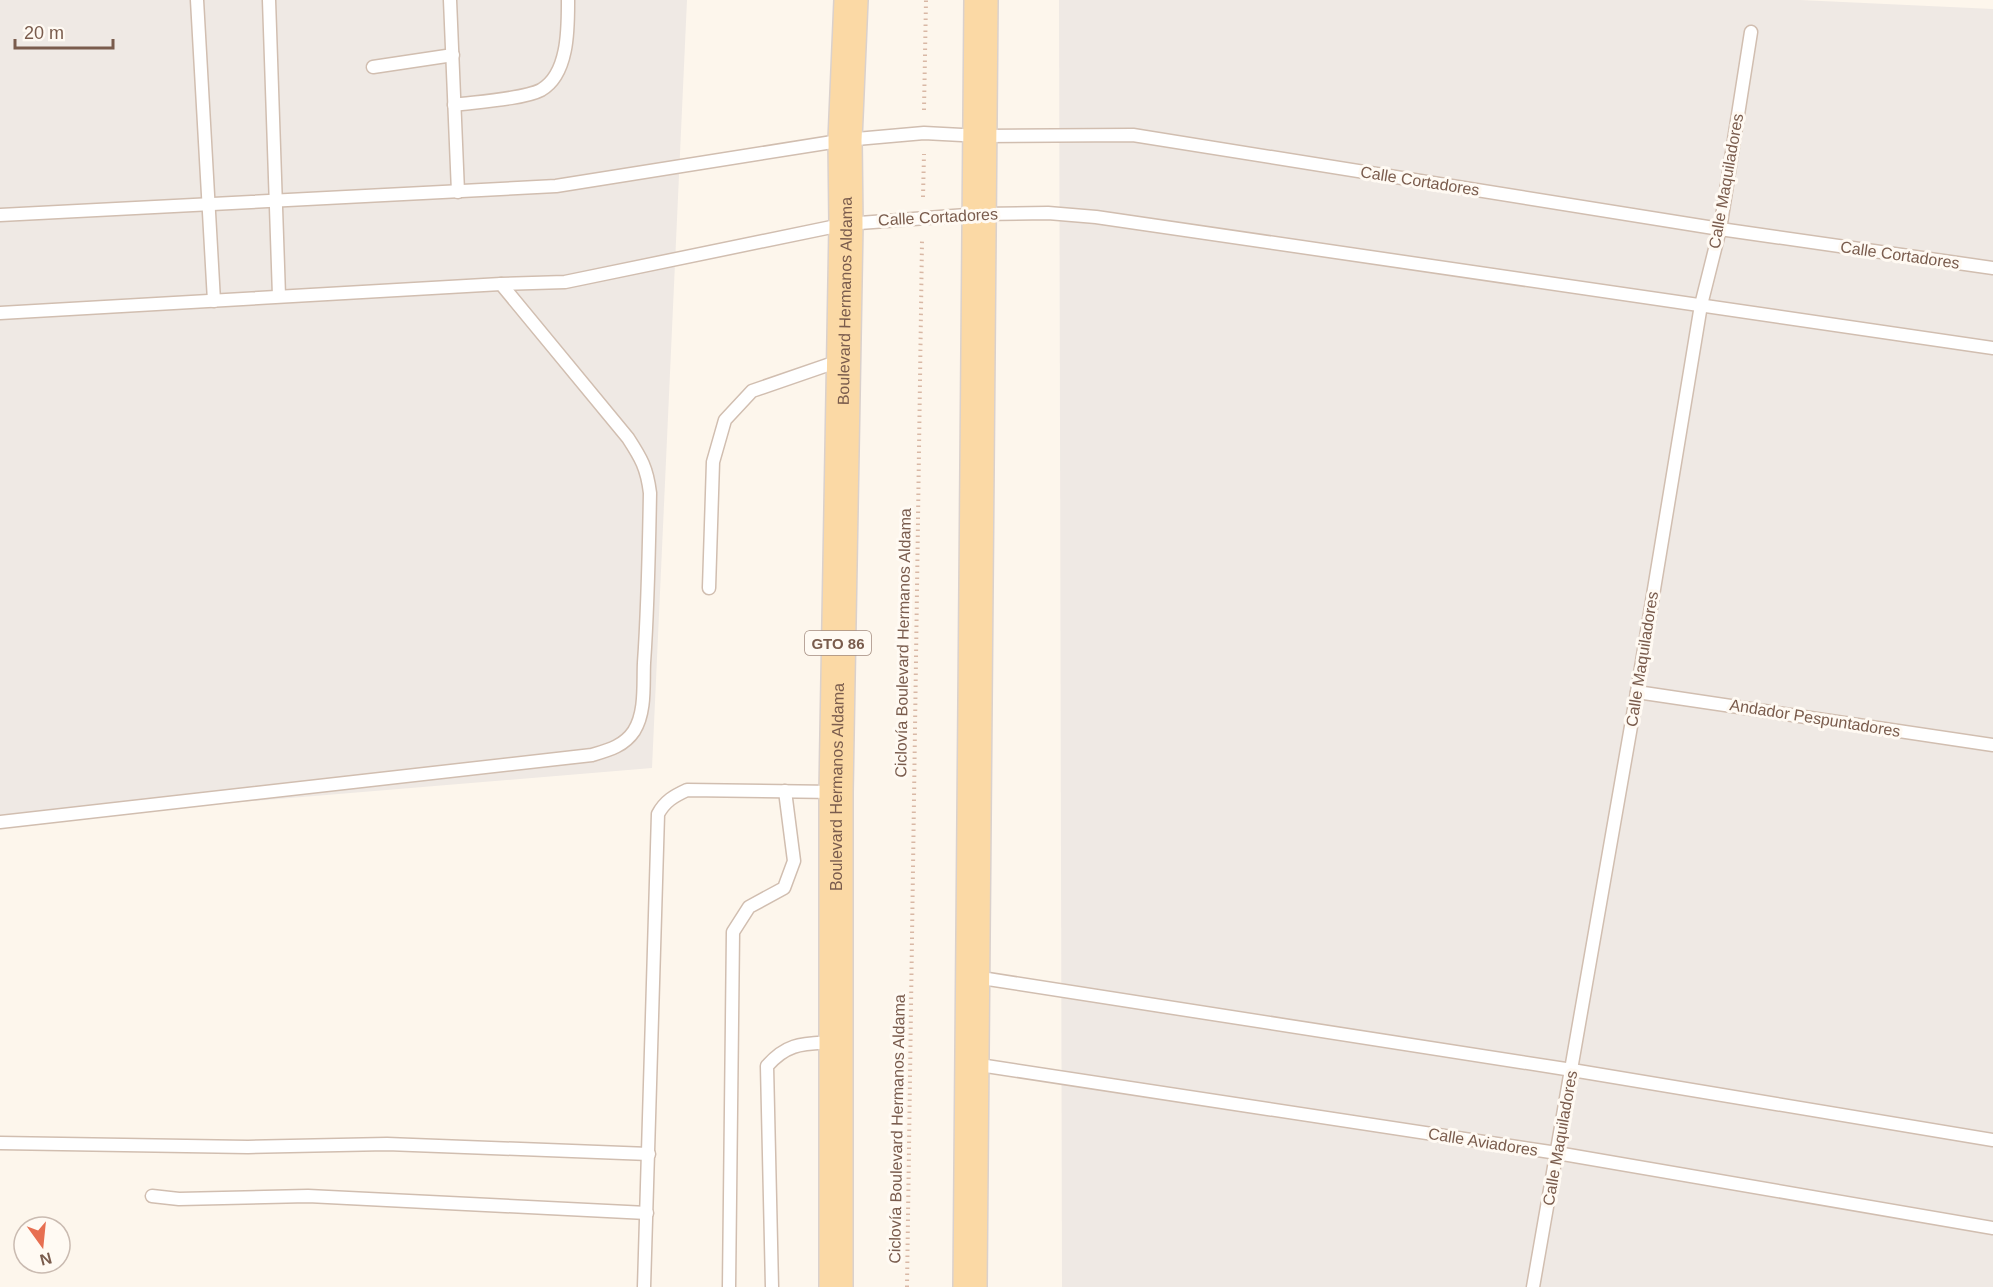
<svg xmlns="http://www.w3.org/2000/svg" width="1993" height="1287" viewBox="0 0 1993 1287" font-family="Arial,sans-serif">
	<style>
		.industrial { fill: #efe9e4 }
		.lines { fill: none; stroke-linecap: round; stroke-linejoin: round }
		.service-casing { stroke: #d1beb0; stroke-width: 15 }
		.primary-casing { stroke: #dad1cd; stroke-width: 36 }
		.path { stroke: #d9b8a5; stroke-width: 4; stroke-dasharray: 1.5 4.5; stroke-linecap: butt }
		.service { stroke: #fff; stroke-width: 12 }
		.primary { stroke: #fbd9a5; stroke-width: 33 }
		.labels { text-anchor: middle; dominant-baseline: central; stroke-width: 6; stroke-linejoin: round; paint-order: stroke }
		.shield { fill: #fffaf3; stroke: #a28b7f; stroke-width: 1.5 }
		.shield-label { font-size: 15px; font-weight: bold; fill: #7a5c4d }
		.street-label { font-size: 16px; fill: #7a5c4d; stroke: #fffaf3 }
	</style>
	<rect width="100%" height="100%" fill="#fdf6ec"/>
	<g class="industrial">
		<path d="M0,0H687L652,768L0,822Z"/>
		<path d="M1059,0H1800L1993,9V1287H1062Z"/>
	</g>
	<g class="lines">
		<g class="service-casing">
			<g id="service">
				<path d="M197,0L214,301"/>
				<path d="M269,0L279,296"/>
				<path d="M450,0L458,192"/>
				<path d="M373,67L453,55"/>
				<path d="M454,105C475,102 524,99 541,90C569,74 568,27 568,0"/>
				<path d="M0,215L556,186L845,140L924,133L981,136L1133,135L1720,229L1993,268"/>
				<path d="M0,313L501,284L565,282L846,224L980,214L1048,213L1096,217L1993,348"/>
				<path d="M709,588L713,462L725,420L752,391L842,360"/>
				<path d="M1637,692L1993,745"/>
				<path d="M0,822L592,755C609,750 624,746 634,731C646,712 643,684 644,663C648,606 649,549 650,493C647,468 641,458 628,438L501,284"/>
				<path d="M975,977L1572,1070L1993,1140"/>
				<path d="M973,1064L1557,1153L1993,1228"/>
				<path d="M0,1143L248,1147L387,1144L649,1154"/>
				<path d="M152,1196L179,1199L308,1196L647,1213"/>
				<path d="M644,1287L658,814C665,801 674,796 687,790L835,792"/>
				<path d="M729,1287L733,932L749,907L784,888L794,861L785,791"/>
				<path d="M772,1287L767,1066C788,1042 804,1044 834,1042"/>
				<path d="M1533,1287L1637,692L1701,305L1720,229L1751,32"/>
			</g>
		</g>
		<g class="primary-casing">
			<g id="primary">
				<path id="s1" d="M836,1287V792L846,224L845,140L851,0"/>
				<path d="M970,1287L981,0"/>
			</g>
		</g>
		<g class="path">
			<path d="M924,110L926,0"/>
			<path d="M923,197L924,154"/>
			<path d="M907,1287L922,241"/>
		</g>
		<use href="#service" class="service"/>
		<use href="#primary" class="primary"/>
	</g>
	<g class="labels">
		<rect class="shield" x="805" y="631" width="66" height="24" rx="4.5"/>
		<g class="shield-label">
			<text x="838" y="643">GTO 86</text>
		</g>
		<g class="street-label">
			<text transform="translate(1420 181) rotate(9)">Calle Cortadores</text>
			<text transform="translate(1726 181) rotate(-80)">Calle Maquiladores</text>
			<text transform="translate(938 217) rotate(-3)">Calle Cortadores</text>
			<text transform="translate(1900 255) rotate(8)">Calle Cortadores</text>
			<text stroke="none"><textPath href="#s1" startOffset="986">Boulevard Hermanos Aldama</textPath></text>
			<text transform="translate(903 643) rotate(-89)">Ciclovía Boulevard Hermanos Aldama</text>
			<text transform="translate(1642 659) rotate(-81)">Calle Maquiladores</text>
			<text transform="translate(1815 718) rotate(9)">Andador Pespuntadores</text>
			<text stroke="none"><textPath href="#s1" startOffset="500">Boulevard Hermanos Aldama</textPath></text>
			<text transform="translate(897 1129) rotate(-89)">Ciclovía Boulevard Hermanos Aldama</text>
			<text transform="translate(1560 1138) rotate(-80)">Calle Maquiladores</text>
			<text transform="translate(1483 1142) rotate(9)">Calle Aviadores</text>
		</g>
	</g>
	<g transform="translate(42 1245) rotate(165)"><circle r="28" fill="#fffaf3" stroke="#cabbb1" stroke-width="1.5"/>
	<path d="M0-4.5L10 22L0 15L-10 22Z" fill="#e76f51"/>
	<text y="-9" font-size="16" font-weight="bold" text-anchor="middle" fill="#7a5c4d">N</text>
	</g>
	<path d="M15 39v9h98v-9" fill="none" stroke="#7a5c4d" stroke-width="3"/>
	<text x="24" y="39" font-size="18" fill="#7a5c4d" stroke="#fffaf3" stroke-width="4.5" paint-order="stroke">20 m</text>
</svg>
